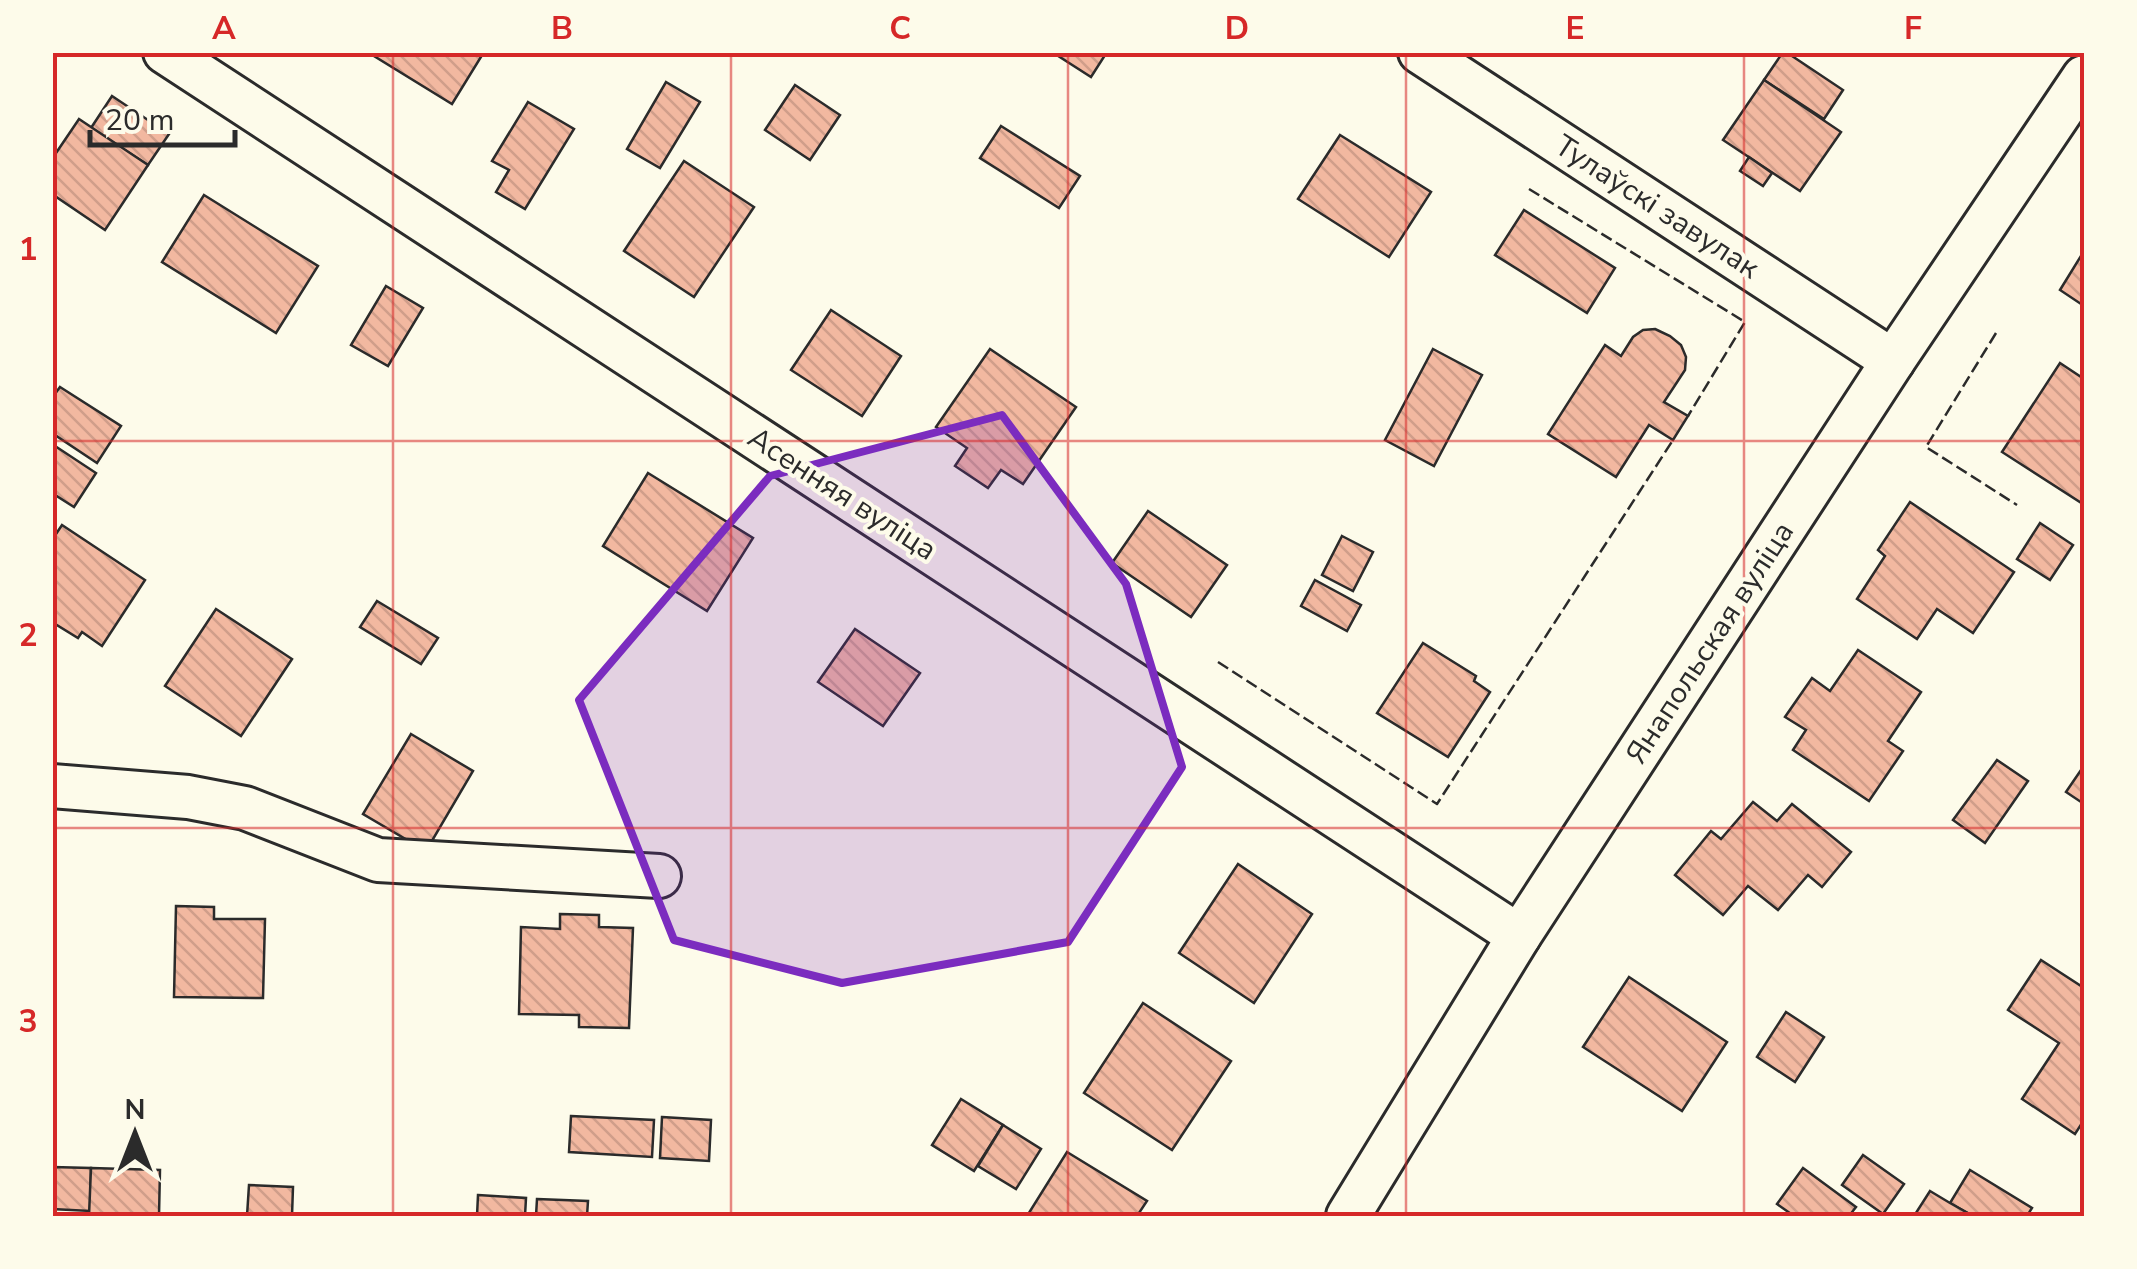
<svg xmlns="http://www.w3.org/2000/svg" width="2137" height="1269" viewBox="0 0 2137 1269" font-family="'Nunito Sans',sans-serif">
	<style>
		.building { fill: url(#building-back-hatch); stroke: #2b2b2b; stroke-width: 2.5 }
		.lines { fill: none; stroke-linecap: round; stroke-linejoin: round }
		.minor-casing { stroke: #2b2b2b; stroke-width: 48 }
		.minor { stroke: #fdfbea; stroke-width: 42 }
		.fence { stroke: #2b2b2b; stroke-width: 2.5; stroke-dasharray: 12 5; stroke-linecap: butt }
		.marked { fill: #7b2cbf; fill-opacity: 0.2; stroke: #7b2cbf; stroke-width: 8; stroke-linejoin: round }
		.grid { fill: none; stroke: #d62828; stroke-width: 2.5; stroke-opacity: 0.55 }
		.labels { text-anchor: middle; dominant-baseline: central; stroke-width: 8; stroke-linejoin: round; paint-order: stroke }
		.street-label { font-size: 30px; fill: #2b2b2b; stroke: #fdfbea }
		.neatline { fill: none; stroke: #d62828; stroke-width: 4 }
		.grid-label { font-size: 32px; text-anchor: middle; font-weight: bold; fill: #d62828 }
	</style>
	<defs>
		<pattern id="building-back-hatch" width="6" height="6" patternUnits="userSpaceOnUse" patternTransform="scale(2.5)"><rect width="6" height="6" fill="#f2b8a0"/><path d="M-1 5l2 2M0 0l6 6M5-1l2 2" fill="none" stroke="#d09e8a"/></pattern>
	</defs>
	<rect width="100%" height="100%" fill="#fdfbea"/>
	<g class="building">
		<path d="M376,52H484L452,104L374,56Z"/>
		<path d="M1052,52H1107L1091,77Z"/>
		<path d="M1783,52H1786L1843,90L1824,119L1764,80Z"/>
		<path d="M1764,80L1841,132L1800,191L1723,140Z"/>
		<path d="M666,82L700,102L660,168L627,149Z"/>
		<path d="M795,85L840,115L810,160L765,130Z"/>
		<path d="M112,96L169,134L148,165L91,128Z"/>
		<path d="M528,102L574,129L525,209L496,192L509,170L492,161Z"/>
		<path d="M79,119L148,165L105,230L52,194V159Z"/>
		<path d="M1001,126L1080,176L1059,208L980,158Z"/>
		<path d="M1340,135L1431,192L1389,257L1298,199Z"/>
		<path d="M1749,157L1772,173L1763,186L1740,171Z"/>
		<path d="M684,161L754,207L694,297L624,251Z"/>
		<path d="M204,195L318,266L276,333L162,262Z"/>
		<path d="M1524,210L1615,268L1587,313L1495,255Z"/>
		<path d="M2084,251V306L2060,290Z"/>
		<path d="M386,286L423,308L388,366L351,345Z"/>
		<path d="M831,310L901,356L862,416L791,370Z"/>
		<path d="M1655,329L1670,336L1681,345L1686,357L1685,370L1664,402L1688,416L1673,440L1649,425L1616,477L1548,434L1605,345L1621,356L1633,337L1643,330Z"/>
		<path d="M990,349L1076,407L1023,484L1001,470L988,488L955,466L967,448L936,427Z"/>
		<path d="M1433,349L1482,375L1434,466L1385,440Z"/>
		<path d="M2060,363L2084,379V501L2083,504L2002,452Z"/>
		<path d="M60,387L121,426L97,463L52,433V398Z"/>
		<path d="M52,444L96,473L74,507L52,493Z"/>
		<path d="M648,473L753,538L707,611L603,546Z"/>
		<path d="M1910,502L2014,572L1973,633L1937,609L1917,639L1857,599L1885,556L1878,550Z"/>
		<path d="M1148,511L1227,565L1191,617L1112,563Z"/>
		<path d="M2040,523L2073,545L2050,580L2017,559Z"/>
		<path d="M62,525L145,580L102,646L82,632L78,638L52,622V540Z"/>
		<path d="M1342,536L1373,552L1353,591L1322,575Z"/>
		<path d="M1315,580L1361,605L1347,631L1301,606Z"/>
		<path d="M377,601L438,638L421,664L360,627Z"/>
		<path d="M216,609L292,659L241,736L165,686Z"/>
		<path d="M855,629L920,673L883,726L818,682Z"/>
		<path d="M1423,643L1476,676L1474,681L1490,692L1448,757L1377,713Z"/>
		<path d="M1858,650L1921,692L1888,741L1903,751L1869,801L1793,750L1806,730L1785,717L1812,678L1830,691Z"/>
		<path d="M411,734L473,771L426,851L363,814Z"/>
		<path d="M1997,760L2028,781L1985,843L1953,820Z"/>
		<path d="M2081,770L2084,772V804L2066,792Z"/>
		<path d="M1753,802L1777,821L1792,804L1851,852L1822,887L1808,875L1778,910L1748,886L1723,915L1675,875L1711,831L1721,839Z"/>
		<path d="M1238,864L1312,914L1254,1003L1179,953Z"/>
		<path d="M176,906L214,907V919H265L263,998L174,997Z"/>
		<path d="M560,914L599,915V927L633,928L629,1028L579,1027V1015L519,1014L521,927L560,929Z"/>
		<path d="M2041,960L2084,988V1120L2075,1134L2022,1099L2059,1043L2008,1010Z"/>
		<path d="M1629,977L1727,1042L1682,1111L1583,1047Z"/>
		<path d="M1143,1003L1231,1061L1172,1150L1084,1093Z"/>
		<path d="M1786,1012L1824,1037L1795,1082L1757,1057Z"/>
		<path d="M961,1099L1003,1125L974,1171L932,1145Z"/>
		<path d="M571,1116L654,1120L652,1157L569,1152Z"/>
		<path d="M662,1117L711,1120L709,1161L660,1158Z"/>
		<path d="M1003,1125L1041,1149L1016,1189L978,1166Z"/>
		<path d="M1067,1152L1147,1201L1137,1216H1027Z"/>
		<path d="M1863,1155L1904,1184L1883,1214L1842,1185Z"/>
		<path d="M52,1167L91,1168L90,1211L52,1209Z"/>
		<path d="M91,1168L160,1170L159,1216H89Z"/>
		<path d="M1803,1168L1856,1207L1849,1216H1794L1777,1204Z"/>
		<path d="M1970,1170L2032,1208L2027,1216H1973L1950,1203Z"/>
		<path d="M249,1185L293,1187L292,1216H247Z"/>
		<path d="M1930,1191L1950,1203L1973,1216H1914Z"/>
		<path d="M478,1195L526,1198L525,1216H477Z"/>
		<path d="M537,1199L588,1201L587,1216H536Z"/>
	</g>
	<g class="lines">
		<g class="minor-casing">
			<g id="minor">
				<path d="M165,52L1519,936"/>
				<path d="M1420,52L1893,361"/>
				<path d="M52,786L188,797L245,808L378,860L659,876"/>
				<path d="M1348,1216L1519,936L1893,361L2084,77"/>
			</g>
		</g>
		<use href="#minor" class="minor"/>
		<g class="fence">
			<path d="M1529,189L1745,322L1688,416"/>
			<path d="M1996,333L1926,447L2017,505"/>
			<path d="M1218,662L1437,804L1673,440"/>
		</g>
	</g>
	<path class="marked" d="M1002,415L1126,584L1182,767L1068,942L842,983L674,940L579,700L770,476Z"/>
	<path class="grid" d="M393,52V1216M731,52V1216M1068,52V1216M1406,52V1216M1744,52V1216M52,441H2084M52,828H2084"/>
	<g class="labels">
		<g class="street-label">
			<text transform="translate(1657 207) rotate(33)">Тулаўскі завулак</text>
			<text transform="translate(842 494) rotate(33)">Асенняя вуліца</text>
			<text transform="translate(1710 643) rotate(-57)">Янапольская вуліца</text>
		</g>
	</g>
	<rect width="2137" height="1269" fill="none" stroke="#fdfbea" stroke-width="110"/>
	<g transform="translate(135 1134)" stroke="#fdfbea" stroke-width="8" paint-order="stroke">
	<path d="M0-8L18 38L0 25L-18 38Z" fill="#2b2b2b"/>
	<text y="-15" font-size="28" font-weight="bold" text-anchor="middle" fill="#2b2b2b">N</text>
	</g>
	<path d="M90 130v15h145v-15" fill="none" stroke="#2b2b2b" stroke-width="5"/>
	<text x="105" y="130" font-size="30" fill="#2b2b2b" stroke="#fdfbea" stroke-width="8" paint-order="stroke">20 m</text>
	<rect x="55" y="55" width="2027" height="1159" class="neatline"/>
	<g class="grid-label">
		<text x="224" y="39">A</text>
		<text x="562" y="39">B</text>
		<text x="900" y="39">C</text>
		<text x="1237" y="39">D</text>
		<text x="1575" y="39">E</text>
		<text x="1913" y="39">F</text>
		<text x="28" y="260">1</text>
		<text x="28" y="646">2</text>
		<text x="28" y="1032">3</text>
	</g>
</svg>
